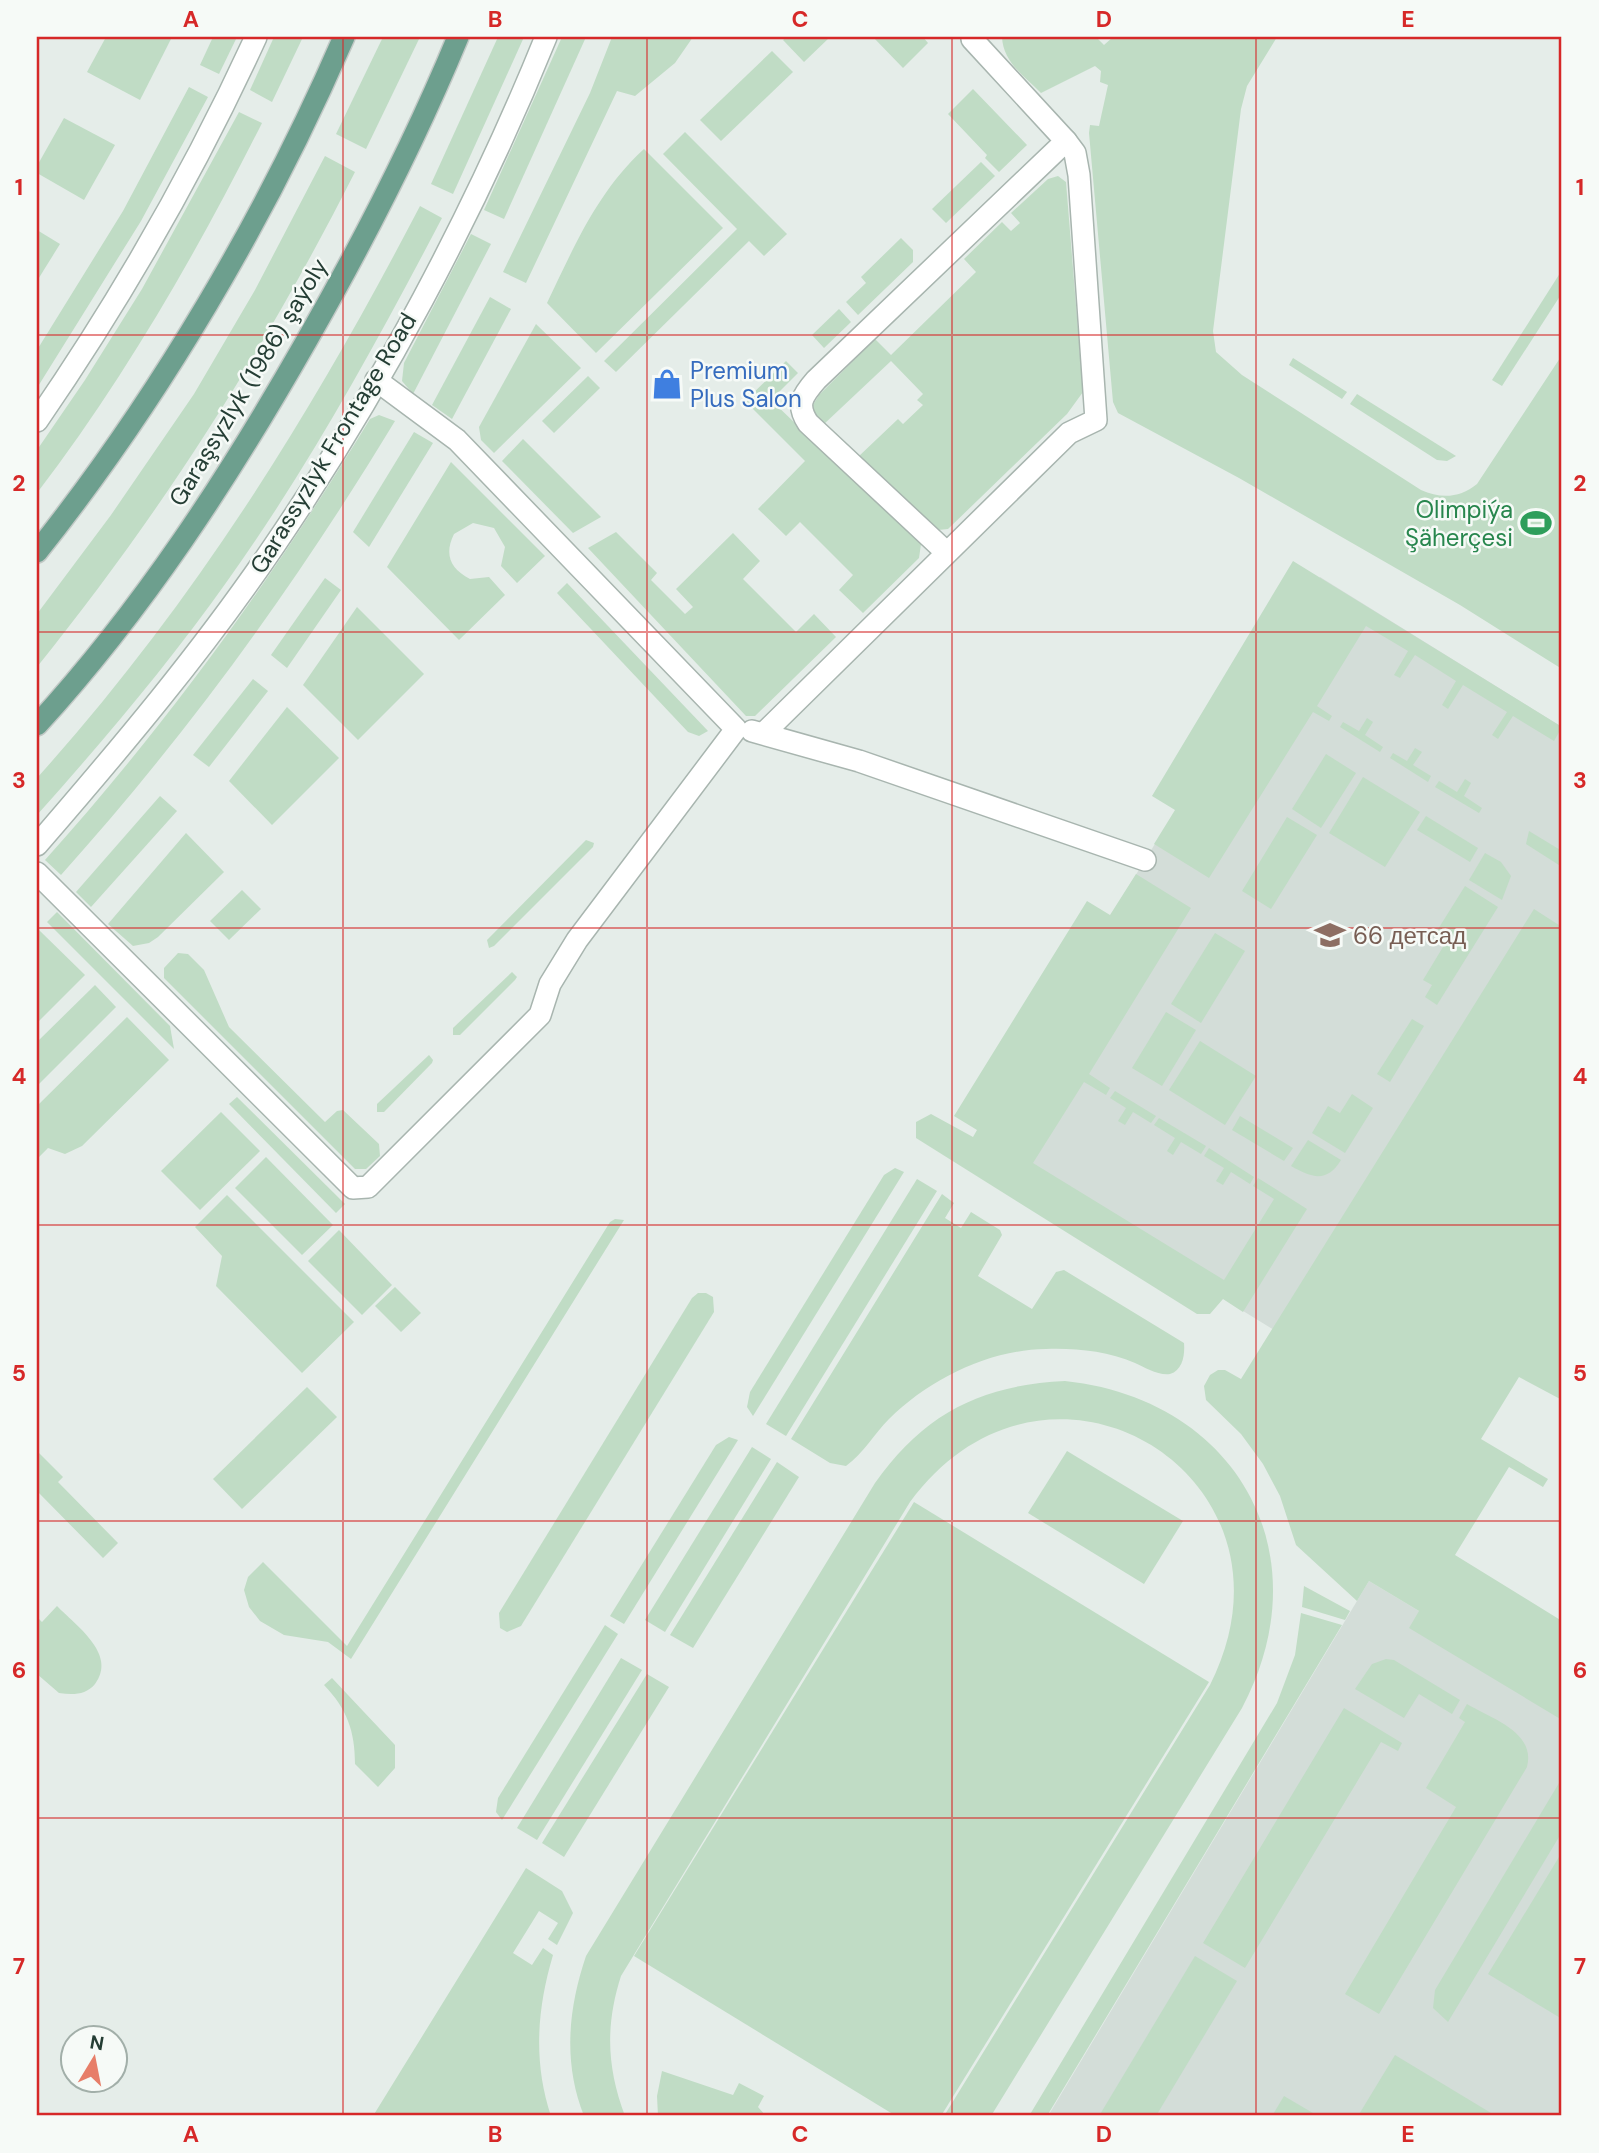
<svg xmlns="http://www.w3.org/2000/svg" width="1599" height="2153" viewBox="0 0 1599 2153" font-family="'DM Sans',sans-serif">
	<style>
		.built { fill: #d3ddd8 }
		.green { fill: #c0dcc5 }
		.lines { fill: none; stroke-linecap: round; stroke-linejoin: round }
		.minor-casing { stroke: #a8b5af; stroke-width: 24 }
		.major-casing { stroke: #c2c9c6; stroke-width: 24 }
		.minor { stroke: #fff; stroke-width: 21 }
		.major { stroke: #6d9f8e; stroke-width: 21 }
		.grid { fill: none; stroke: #d62828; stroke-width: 2; stroke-opacity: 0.55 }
		.labels { text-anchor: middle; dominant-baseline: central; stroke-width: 5; stroke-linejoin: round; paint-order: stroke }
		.shop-label { font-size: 24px; fill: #366cbe; stroke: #f6faf7; text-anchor: start }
		.street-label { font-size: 24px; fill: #253e35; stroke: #f6faf7 }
		.leisure-label { font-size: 24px; fill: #27864d; stroke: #f6faf7; text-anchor: end }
		.education-label { font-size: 24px; fill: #785e54; stroke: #f6faf7; text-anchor: start }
		.neatline { fill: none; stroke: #d62828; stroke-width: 2.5 }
		.grid-label { font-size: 23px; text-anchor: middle; font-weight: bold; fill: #d62828 }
	</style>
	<rect width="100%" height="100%" fill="#e5ede9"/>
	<g class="built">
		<path d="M1320,577L1562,727V1269L1422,1421L970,1143Z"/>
		<path d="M1369,1581L1562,1697V2116H1048Z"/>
	</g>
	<g class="green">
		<path d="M106,37H172L140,100L87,72Z"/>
		<path d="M213,37H237L219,74L200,65Z"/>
		<path d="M274,37H303L272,102L250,90Z"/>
		<path d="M383,37H420L366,149L336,134Z"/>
		<path d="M498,37H524L453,194L431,184Z"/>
		<path d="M562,37H586L504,219L484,210Z"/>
		<path d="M612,37H693L675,63L635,96L617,91L526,283L503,272L590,93Z"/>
		<path d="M787,37H830L804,62L783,40Z"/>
		<path d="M873,37H923L928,43L903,68Z"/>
		<path d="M1002,37H1096L1104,45L1113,37H1277L1247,86L1241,109L1213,331L1216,352L1242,375L1421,490C1441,499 1460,498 1477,484L1562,355V669L1460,605L1239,478L1118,413L1113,402L1089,133L1090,125L1099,126L1108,85L1100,82L1101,71L1095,66L1041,93C1024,76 1003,62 1002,37Z"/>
		<path d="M772,51L793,72L721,141L700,120Z"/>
		<path d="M189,87L208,97L141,221L37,388V350L123,211Z"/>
		<path d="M973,89L1027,145L999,172L985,158L987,155L948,114Z"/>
		<path d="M239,112L262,123C197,252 125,378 37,493V450L85,380L142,289Z"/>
		<path d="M64,118L115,145L84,200L37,173V166Z"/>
		<path d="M685,132L787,234L764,256L749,241L616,372L604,361L737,229L663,154Z"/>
		<path d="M644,149L723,228L596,353L547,303C574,247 597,192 644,149Z"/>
		<path d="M325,156L355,172C263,353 164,509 37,667V614L111,515L194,394L255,290Z"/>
		<path d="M981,162L995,176L946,223L932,209Z"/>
		<path d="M1058,176L1066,182L1083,392L1067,414L948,529L938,530L858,457L898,419L903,424L923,405L917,400L923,394L891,361L823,425L815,417L813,405L819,395L875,339L891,355L976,272L964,259L1002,222L1011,231L1020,223L1011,213L1048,179Z"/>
		<path d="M420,206L442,218C377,342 310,465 228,580C170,662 104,740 37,815V778C195,602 311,415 420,206Z"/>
		<path d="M37,230L60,244L37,281Z"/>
		<path d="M471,234L491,244L413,394L402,381L404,363Z"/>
		<path d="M901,238L913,250V262L858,315L846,302L866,283L861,277Z"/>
		<path d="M1562,270V293L1502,386L1492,380Z"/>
		<path d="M490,297L511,309L452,419L432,405Z"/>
		<path d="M839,309L851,322L824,348L812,335Z"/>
		<path d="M536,324L581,368L494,453L481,440L479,427Z"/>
		<path d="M1293,358L1347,392L1342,399L1289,365Z"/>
		<path d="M786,361L798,373L771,400L921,544L919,558L863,613L839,590L853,575L800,522L786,536L758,509L805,461L745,401Z"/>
		<path d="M588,376L600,388L554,433L542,421Z"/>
		<path d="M1357,394L1456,456L1447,461L1437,460L1350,404Z"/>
		<path d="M379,415L395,421C295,586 190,731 61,875L45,860C168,723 274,577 370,419Z"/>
		<path d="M414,432L433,443L369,547L353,532Z"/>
		<path d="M523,439L601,517L573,533L502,461Z"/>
		<path d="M451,462L545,556L517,583L501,566L505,547L494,528L473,523L454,534C444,554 450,569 470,579L489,577L505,595L459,640L387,567Z"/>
		<path d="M616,532L657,573L651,580L685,614L693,607L676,589L733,533L760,561L743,579L796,632L814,614L836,637L755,716H746L588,548Z"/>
		<path d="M1293,561L1562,727L1554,741L1513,716L1498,739L1492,735L1507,712L1463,685L1448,709L1442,705L1456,681L1415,655L1400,678L1394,675L1408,651L1366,626L1317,706L1332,716L1329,721L1313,712L1209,878L1154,844L1175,810L1152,796Z"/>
		<path d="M325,578L341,590L287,668L271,655Z"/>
		<path d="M567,583L708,731L699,736L688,732L557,593Z"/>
		<path d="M357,607L424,674L358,740L303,685Z"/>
		<path d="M253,679L268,691L209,767L193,755Z"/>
		<path d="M287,707L339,758L272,825L229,781Z"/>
		<path d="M1367,718L1373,722L1365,735L1383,747L1380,752L1340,727L1343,722L1359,731Z"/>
		<path d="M1415,748L1422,752L1413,765L1431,776L1428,782L1390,758L1393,753L1407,761Z"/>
		<path d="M1326,754L1356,773L1321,828L1292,809Z"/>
		<path d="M1363,777L1420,812L1385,867L1329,833Z"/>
		<path d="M1465,779L1471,783L1464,796L1482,808L1479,813L1435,787L1439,781L1457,792Z"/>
		<path d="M160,796L177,811L91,907L76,892Z"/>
		<path d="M1426,816L1478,848L1470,862L1417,830Z"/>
		<path d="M1287,817L1317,835L1271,909L1242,891Z"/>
		<path d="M1529,831L1562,851V867L1526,844Z"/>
		<path d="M186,833L224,872L158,937L149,943L133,946L108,924Z"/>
		<path d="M586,840L594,843L593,847L494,946L489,948L487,940Z"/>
		<path d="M1485,853L1501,862L1511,876L1502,900L1469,880Z"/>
		<path d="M1136,874L1191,908L1089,1074L1110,1088L1106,1095L1084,1082L1033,1163L1224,1280L1274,1199L1253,1186L1258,1178L1307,1209L1243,1312L1223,1299L1210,1314H1197L916,1138V1122L931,1114L973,1137L977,1130L954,1116L1087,901L1110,915Z"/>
		<path d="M1465,886L1498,907L1437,1005L1425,997L1432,985L1423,980L1446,942L1435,934Z"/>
		<path d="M242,890L261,909L229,940L210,921Z"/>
		<path d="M1534,909L1562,927V1400L1519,1377L1481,1439L1548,1479L1543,1487L1509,1467L1455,1555L1562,1621V1720L1409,1628L1419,1611L1369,1581L1357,1601L1296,1545L1280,1496L1263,1464L1241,1434L1206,1400L1204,1386L1210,1375L1218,1370H1225L1241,1379Z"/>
		<path d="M57,912L170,1026L174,1049L47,922Z"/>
		<path d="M39,930L85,975L37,1023V932Z"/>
		<path d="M1215,933L1245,951L1201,1023L1171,1004Z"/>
		<path d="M178,953L188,954L204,970L229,1027L325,1122L337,1111L343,1110L379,1144L380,1156L366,1169H355L164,978V968Z"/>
		<path d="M512,972L517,977L515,980L460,1035H453V1028Z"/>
		<path d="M95,985L116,1007L37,1086V1042Z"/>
		<path d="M1166,1012L1196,1030L1162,1086L1132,1068Z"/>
		<path d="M127,1017L169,1060L82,1146L65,1154L48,1148L37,1159V1106Z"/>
		<path d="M1412,1019L1424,1026L1390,1082L1377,1074Z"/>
		<path d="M1200,1041L1256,1076L1225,1125L1169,1090Z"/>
		<path d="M429,1055L433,1060L432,1063L384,1112H377V1104Z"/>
		<path d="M1115,1091L1156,1116L1151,1123L1133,1112L1125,1125L1118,1121L1126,1108L1110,1098Z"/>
		<path d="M1352,1094L1373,1108L1345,1153L1312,1133L1328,1106L1340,1113Z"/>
		<path d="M237,1097L345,1204L336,1213L229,1104Z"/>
		<path d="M221,1112L260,1151L200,1210L161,1171Z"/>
		<path d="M1240,1116L1293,1148L1284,1161L1232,1130Z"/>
		<path d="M1159,1118L1206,1146L1201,1154L1181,1142L1173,1155L1167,1151L1175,1138L1154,1125Z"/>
		<path d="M1308,1140L1341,1160C1327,1183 1312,1178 1291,1166Z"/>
		<path d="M1209,1148L1254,1177L1250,1184L1231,1172L1223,1185L1216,1181L1224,1168L1204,1156Z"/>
		<path d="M266,1157L333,1225L302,1255L235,1188Z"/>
		<path d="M895,1168L904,1172L753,1416L747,1407L750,1392L884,1175Z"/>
		<path d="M917,1179L937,1191L786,1436L766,1424Z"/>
		<path d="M942,1194L954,1203L945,1218L961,1228L971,1212L1000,1230L1002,1235L978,1276L1032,1309L1056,1272L1064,1270L1184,1343C1185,1354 1183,1370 1170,1374C1159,1376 1144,1367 1135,1363C1107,1351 1075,1348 1046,1349C988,1350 930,1379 889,1419C875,1433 863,1454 846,1466L830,1463L791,1439Z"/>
		<path d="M227,1195L354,1322L302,1373L216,1286L222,1256L195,1227Z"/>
		<path d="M615,1219L624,1220L351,1659L328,1642L284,1635L260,1621L249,1607L244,1590L248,1577L263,1562L347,1646L610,1222Z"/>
		<path d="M339,1230L392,1285L362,1315L308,1261Z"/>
		<path d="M395,1287L421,1313L401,1332L375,1306Z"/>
		<path d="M698,1293H706L713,1297L714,1312L521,1626L507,1632L500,1628L499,1613L692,1298Z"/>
		<path d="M1065,1381C1236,1399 1324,1553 1242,1708L991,2116H944L1210,1685C1315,1477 1048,1314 910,1502L621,1976C605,2026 607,2068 625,2116H584C563,2063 568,2009 586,1956L875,1483C924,1414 980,1385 1065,1381Z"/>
		<path d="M307,1387L337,1417L242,1509L213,1479Z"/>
		<path d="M729,1437L738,1440L624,1624L610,1616L716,1445Z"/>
		<path d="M752,1447L771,1459L665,1632L645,1620Z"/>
		<path d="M37,1451L63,1477L58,1482L118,1543L103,1558L37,1491Z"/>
		<path d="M1067,1451L1183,1521L1144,1584L1028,1513Z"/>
		<path d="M777,1462L799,1477L693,1648L670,1635Z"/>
		<path d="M914,1502L1209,1682L941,2116H896L634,1956Z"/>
		<path d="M1304,1586L1350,1611L1345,1620L1302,1607Z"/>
		<path d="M57,1606C75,1625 118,1654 95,1684C86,1695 73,1695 59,1693L37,1674V1617L42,1622Z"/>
		<path d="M1301,1613L1342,1625L1047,2116H1029L1277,1703L1295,1655Z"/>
		<path d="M605,1625L618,1634L502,1820L496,1812L498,1798Z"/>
		<path d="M621,1658L642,1670L537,1840L517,1828Z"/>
		<path d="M1386,1659L1394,1660L1460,1700L1452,1714L1419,1694L1404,1718L1355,1689L1372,1664Z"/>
		<path d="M647,1674L669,1687L564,1857L542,1843Z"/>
		<path d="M332,1678L395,1745V1768L378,1787L355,1764C355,1731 347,1709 324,1685Z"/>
		<path d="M1467,1704C1492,1719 1536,1732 1527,1767L1379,2014L1345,1994L1456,1807L1426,1788L1465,1722L1459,1718Z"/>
		<path d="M1344,1708L1402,1743L1398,1751L1381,1742L1245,1968L1203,1943Z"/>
		<path d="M1562,1778V1832L1448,2022L1433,2008L1435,1990Z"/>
		<path d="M1562,1852V2019L1488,1974Z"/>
		<path d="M526,1868L562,1891L573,1913L557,1945L548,1939L558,1923L539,1911L513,1953L532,1965L543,1948L553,1955C537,2009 533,2062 551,2116H373Z"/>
		<path d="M1195,1956L1237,1981L1156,2116H1099Z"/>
		<path d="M1395,2055L1496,2116H1358Z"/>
		<path d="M662,2071L733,2095L739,2083L764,2096L758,2107L766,2116H658L657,2096Z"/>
		<path d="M1284,2096L1318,2116H1272Z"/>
	</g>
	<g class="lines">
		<g class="minor-casing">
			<g id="minor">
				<path d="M37,421C121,299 194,172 256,37"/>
				<path d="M946,552L808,423C796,405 802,396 816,380L1066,141L972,39L974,37"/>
				<path d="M752,731L859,761L1145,860"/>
				<path d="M764,733L1069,433L1096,420L1079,175L1075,153L1066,141"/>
				<path d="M37,845C120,749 202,652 274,546C379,392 476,210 546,37"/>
				<path d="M37,873L353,1188L368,1187L540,1015L550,984L577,940L736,729L457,440L376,380"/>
			</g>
		</g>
		<g class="major-casing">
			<g id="major">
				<path d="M37,552C159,399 266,217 344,37"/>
				<path d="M37,725C144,608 229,477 307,340C363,242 415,141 458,37"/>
			</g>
		</g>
		<use href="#minor" class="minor"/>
		<use href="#major" class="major"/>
	</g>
	<path class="grid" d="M343,37V2116M647,37V2116M952,37V2116M1256,37V2116M37,335H1562M37,632H1562M37,928H1562M37,1225H1562M37,1521H1562M37,1818H1562"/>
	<defs>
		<g id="shop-bare" transform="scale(2.415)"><path d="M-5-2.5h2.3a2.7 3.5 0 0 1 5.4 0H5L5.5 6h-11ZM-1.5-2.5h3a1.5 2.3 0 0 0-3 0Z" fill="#3f7fe0" stroke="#f6faf7" stroke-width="2.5" paint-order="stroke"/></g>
		<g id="stadium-bare" transform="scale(2.415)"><path d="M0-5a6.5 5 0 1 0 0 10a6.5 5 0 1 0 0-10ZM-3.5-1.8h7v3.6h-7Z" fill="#2e9e5b" stroke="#f6faf7" stroke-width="2.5" paint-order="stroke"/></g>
		<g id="school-bare" transform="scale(2.415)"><path d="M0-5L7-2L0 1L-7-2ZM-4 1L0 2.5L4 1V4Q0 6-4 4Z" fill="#8d6e63" stroke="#f6faf7" stroke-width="2.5" paint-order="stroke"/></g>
	</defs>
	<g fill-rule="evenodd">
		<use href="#shop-bare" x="667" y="384"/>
		<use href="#stadium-bare" x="1536" y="523"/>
		<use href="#school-bare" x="1330" y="935"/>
	</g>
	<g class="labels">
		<g class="shop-label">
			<text x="690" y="370">Premium<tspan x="690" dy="28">Plus Salon</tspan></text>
		</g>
		<g class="street-label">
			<text transform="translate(248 382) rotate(-59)">Garaşsyzlyk (1986) şaýoly</text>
			<text transform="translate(333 443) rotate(-59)">Garassyzlyk Frontage Road</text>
		</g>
		<g class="leisure-label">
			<text x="1513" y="509">Olimpiýa<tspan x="1513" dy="28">Şäherçesi</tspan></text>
		</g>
		<g class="education-label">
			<text x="1353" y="935">66 детсад</text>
		</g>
	</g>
	<rect width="1599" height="2153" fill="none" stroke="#f6faf7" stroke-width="77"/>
	<g transform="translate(94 2059) rotate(10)"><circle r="33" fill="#f6faf7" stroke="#a2afa9" stroke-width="2"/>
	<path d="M0-5L12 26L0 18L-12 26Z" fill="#e77e69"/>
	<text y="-10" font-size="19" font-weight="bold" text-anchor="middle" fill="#253e35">N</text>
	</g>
	<rect x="38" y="38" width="1522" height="2076" class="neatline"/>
	<g class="grid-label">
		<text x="191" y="27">A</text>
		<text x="495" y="27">B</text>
		<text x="800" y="27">C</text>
		<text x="1104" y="27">D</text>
		<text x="1408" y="27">E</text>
		<text x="19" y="195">1</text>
		<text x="1580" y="195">1</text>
		<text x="19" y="491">2</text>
		<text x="1580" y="491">2</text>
		<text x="19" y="788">3</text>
		<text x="1580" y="788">3</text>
		<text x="19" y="1084">4</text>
		<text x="1580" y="1084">4</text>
		<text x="19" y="1381">5</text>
		<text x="1580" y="1381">5</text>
		<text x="19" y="1678">6</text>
		<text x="1580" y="1678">6</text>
		<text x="19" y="1974">7</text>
		<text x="1580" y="1974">7</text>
		<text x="191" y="2142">A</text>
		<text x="495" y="2142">B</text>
		<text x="800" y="2142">C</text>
		<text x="1104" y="2142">D</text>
		<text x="1408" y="2142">E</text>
	</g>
</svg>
